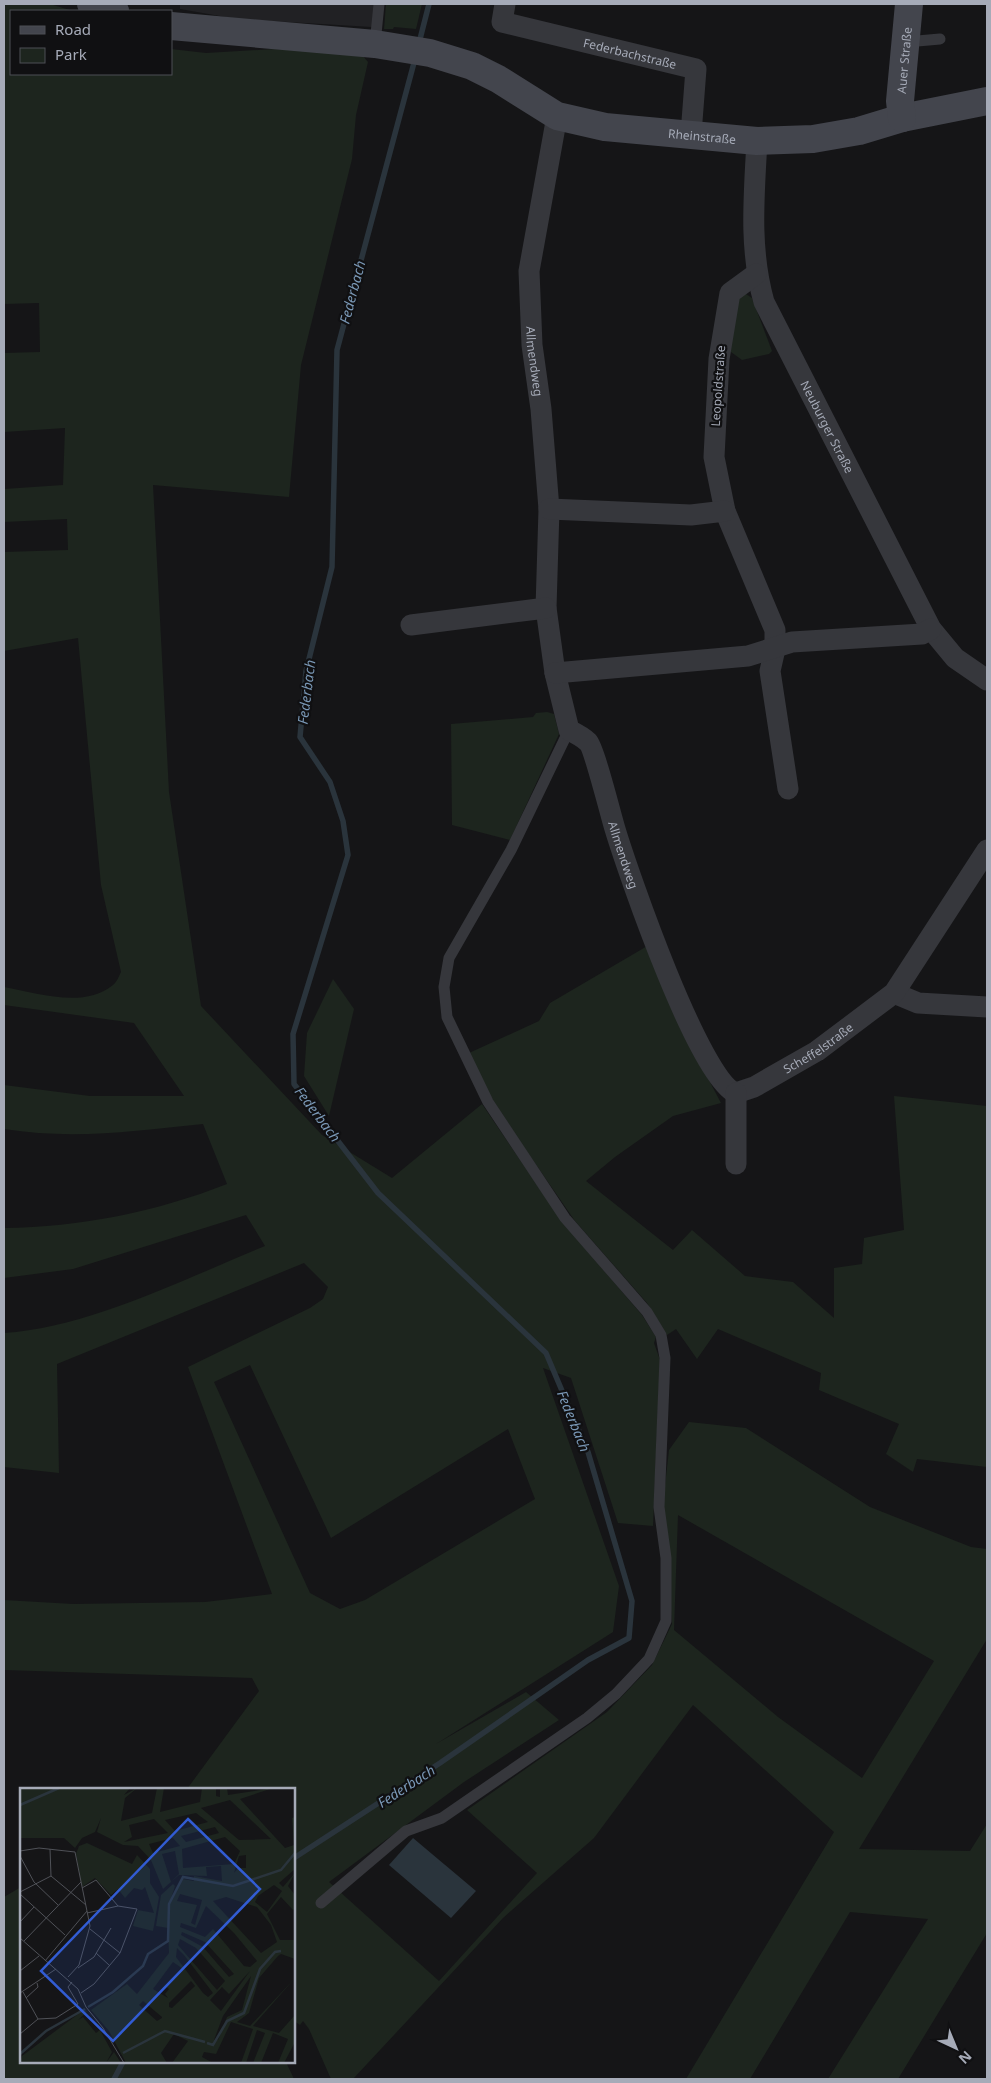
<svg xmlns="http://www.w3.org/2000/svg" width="991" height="2083" viewBox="0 0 991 2083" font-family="'Noto Sans',sans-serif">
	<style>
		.built { fill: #212124 }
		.green { fill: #1d251e; fill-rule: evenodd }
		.water { fill: #2a343c }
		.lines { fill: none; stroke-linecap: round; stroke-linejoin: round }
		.stream { stroke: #2a343c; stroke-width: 5.5 }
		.service { stroke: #36373c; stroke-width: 11 }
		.minor { stroke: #36373c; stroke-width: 21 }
		.secondary { stroke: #43454d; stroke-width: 28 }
		.labels { text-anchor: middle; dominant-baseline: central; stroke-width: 4.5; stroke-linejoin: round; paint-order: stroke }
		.street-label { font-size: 12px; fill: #a6abb8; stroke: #101012 }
		.water-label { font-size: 14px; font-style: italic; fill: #7a98b6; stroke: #101012 }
		.inset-river { fill: none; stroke: #2a343c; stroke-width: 2.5 }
		.inset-road { fill: none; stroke: #4f5157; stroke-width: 1 }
		.view { fill: #325cd3; fill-opacity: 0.15; stroke: #325cd3; stroke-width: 2.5 }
		.inset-edge { fill: none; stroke: #a6abb8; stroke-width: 2.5 }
	</style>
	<rect width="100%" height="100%" fill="#151517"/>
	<path class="built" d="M180,4H374L372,27L237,19L180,9Z"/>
	<g class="green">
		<path d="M4,4H50L73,11H11V74H171V49L206,53L275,49L362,55L368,62L356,115L352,159L301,365L289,497L153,485L169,792L201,1006L322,1135L392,1178L482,1104L563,1223L642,1315L656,1337L654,1343L660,1360L653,1526L618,1523L571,1378L543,1368L619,1586L613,1632L436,1744L526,1692L559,1720L464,1782L329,1882L439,1981L537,1873L467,1810L607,1712L652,1665L672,1624L663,1503L669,1450L689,1422L746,1428L870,1507L971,1547L987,1549V1639L859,1849L970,1851L987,1824V1933L898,2079H828L928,1919L850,1912L750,2079H686L834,1832L693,1705L594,1838L503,1918L353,2079H331L309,2029L303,2021L300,2025L294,2021V1789H187L259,1691L252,1678L4,1670V1600L73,1604L205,1602L272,1594L188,1367L310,1308L323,1299L328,1287L304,1263L57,1364L59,1473L4,1467V1333C87,1328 187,1278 265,1246L246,1215L73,1269L4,1278V1228C80,1227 156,1212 227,1184L203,1124C134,1131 73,1140 4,1129V1085L90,1096H184L134,1023L4,1005V987C37,993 84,1009 113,985C117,982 119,976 121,972L101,885L78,638L4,651V552L68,550L67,519L4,522V489L63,485L65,428L4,432V353L40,352L39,303L4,304ZM250,1365L331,1538L508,1429L535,1499L365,1600L340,1609L310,1593L214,1382ZM678,1515L934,1661L862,1778L778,1717L674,1630Z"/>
		<path d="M386,4H422L416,29L394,27L393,29H384Z"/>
		<path d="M746,294L752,298L772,351L769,354L742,360L731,352L729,347L740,295Z"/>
		<path d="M547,712L554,714L559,734L510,840L452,825L451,724L533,717L536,713Z"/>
		<path d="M649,945L702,1067L721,1103L673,1116L615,1157L586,1181L673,1250L692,1230L745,1276L793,1282L834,1318V1268L862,1264L864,1238L904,1230L894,1096L987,1106V1467L917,1459L913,1472L886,1454L899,1424L819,1390L821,1373L718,1329L697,1359L676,1329L667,1335L647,1303L575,1221L530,1156L491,1097L469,1053L539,1021L550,1003Z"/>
		<path d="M333,979L354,1009L329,1116L304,1076L307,1033Z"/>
		<path d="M21,1887V2062H286L294,2079H4V1897Z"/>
	</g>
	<path class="water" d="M413,1838L476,1891L451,1918L389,1865Z"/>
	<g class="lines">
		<g class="stream">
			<path d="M419,43L429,4"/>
			<path d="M294,1858L440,1763L588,1660L629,1638L632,1601L588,1452L546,1353L378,1193L294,1084L293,1034L348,855L343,821L330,782L300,737L306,671L332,567L337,350L415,59"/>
			<path d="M114,2079L123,2062"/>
		</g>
		<g class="service">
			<path d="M906,42L940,39"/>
			<path d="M375,44L379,4"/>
			<path d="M321,1903L406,1831L442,1818L587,1718L616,1694L649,1659L666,1621V1558L659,1507L665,1358L661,1335L647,1312L565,1218L488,1102L447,1017L444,987L449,958L511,850L569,730"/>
		</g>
		<g class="minor">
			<path id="s1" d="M505,4L502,22L696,69L691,134"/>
			<path id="s2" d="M557,116L529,271L532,345L541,409L549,509L546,608L555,673L569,730C575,733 583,737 588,742C594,748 611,816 615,829C628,872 700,1081 736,1093"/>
			<path id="s3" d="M757,141C754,196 749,249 764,302L931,629L955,658L987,680"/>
			<path d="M756,274L730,293L719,359L714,457L725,511L775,630V649L770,671L788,789"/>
			<path d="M549,509L691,515L725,511"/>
			<path d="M411,625L546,608"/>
			<path d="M555,673L748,656L792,642L922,634L931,629"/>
			<path d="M894,993L918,1003L987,1007"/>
			<path id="s4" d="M736,1093L754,1087L817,1051L894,993L987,850"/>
			<path d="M736,1164V1093"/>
		</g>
		<g class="secondary">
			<path d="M91,4L115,11"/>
			<path id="s5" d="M171,26L375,44L430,53L472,66L498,79L557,116L605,127L757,141L813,139L859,131L902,118L987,101"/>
			<path id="s6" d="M902,118L900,101L909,4"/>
		</g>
	</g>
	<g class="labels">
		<g class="street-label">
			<text stroke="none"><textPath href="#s1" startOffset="150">Federbachstraße</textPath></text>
			<text stroke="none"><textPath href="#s6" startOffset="58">Auer Straße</textPath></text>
			<text stroke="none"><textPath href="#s5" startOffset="550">Rheinstraße</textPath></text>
			<text stroke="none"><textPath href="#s2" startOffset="248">Allmendweg</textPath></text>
			<text transform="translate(718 386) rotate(-86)">Leopoldstraße</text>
			<text stroke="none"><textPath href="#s3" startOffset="302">Neuburger Straße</textPath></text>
			<text stroke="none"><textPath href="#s2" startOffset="761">Allmendweg</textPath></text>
			<text stroke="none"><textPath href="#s4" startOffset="94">Scheffelstraße</textPath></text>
		</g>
		<g class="water-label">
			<text transform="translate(352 292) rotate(-75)">Federbach</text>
			<text transform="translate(306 692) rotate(-83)">Federbach</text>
			<text transform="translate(318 1114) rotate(53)">Federbach</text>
			<text transform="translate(574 1421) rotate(68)">Federbach</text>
			<text transform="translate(406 1786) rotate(-33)">Federbach</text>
		</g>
	</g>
	<g transform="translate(20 1788)">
		<rect width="275" height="275" fill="#151517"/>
		<path d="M0,0H110L104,7L117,0L105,10L101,33L132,25L137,0H144L140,24L180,14L182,0H196V8L200,9V0H207L208,7L253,0L220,11L265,60L274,57L272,30L275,29V81L259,95L263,99L275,85L268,98L275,107V120L273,122L261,109L247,126L260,152H275V171L261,166L258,168L239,190L229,225L217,234L230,238L275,190L233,238L259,245L275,227V254L264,275H258L268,251L253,245L241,275H233L245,245L237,242L226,275H221L233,241L211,234L196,266L184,264L182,269L193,275H152L168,253L154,246L141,265L147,275H106L89,243L71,222L107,196L117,206L149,165L148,140L136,138L141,107L153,96L155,98L150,114L160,94L163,91L174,93V88L202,93L201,78L186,79L187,88L159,87L143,101L131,72L118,58L103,57L77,44L81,30L75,44L62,50L55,60L44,50H0ZM210,12L251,51L219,52L181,20ZM176,25L188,34L155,43L145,32ZM134,31L148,45L104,54L112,49L109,37ZM195,39L199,45L166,54L161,48ZM205,49L220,63L214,76L163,80L162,61ZM153,50L160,58L133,65L129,56ZM155,63L159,86L151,94L142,66ZM226,67V80H218L214,85L219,68ZM254,97L262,103L247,124L235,114L238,108ZM160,106L182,112L175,137L171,135L177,117L157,113ZM206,109L237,119L251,137L257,154L241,165L193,113ZM186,118L214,145L237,173L230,179L224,178L193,141L185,149L160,139L161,135L176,140ZM162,144L185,154L214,186L209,189L183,159L161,147ZM160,151L176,160L205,193L197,202L158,157ZM157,160L164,167L193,205L188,209L183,205L156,169ZM153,174L163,181L145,198L149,201L145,206L148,210L133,201ZM230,183L201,223L190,212L202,199L209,206ZM231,188L222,222L207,229L198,252H194L203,228ZM171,193L175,198L152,220L149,219V215ZM123,213L142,229V230L137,233L119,217ZM67,55L112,76L117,67L130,81V95L139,109L133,143L113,138L118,122L134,125L125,99L122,102L114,100L105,110L98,101L91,107L75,90L62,99L56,66L59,58ZM65,221L67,224L58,232L63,229L76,245L80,242L92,264L86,275L94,264L101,275H0L2,268Z" fill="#1d251e" fill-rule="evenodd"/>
		<path class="inset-river" d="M0,17L39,0M68,219L93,204L123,178L128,166L148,153L149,116L163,89L213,98L261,82L275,65M187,255L193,257L207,233L224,225L240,181L255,164L261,163M103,265L145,243L185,254M0,266L26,243L65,221"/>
		<path class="inset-road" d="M30,61L31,88L66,117M0,63L19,60L55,64L70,138L59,177L48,189M0,68L14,94L38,117M62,100L76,92L98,118M0,104L31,88M0,106L45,147M67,125L98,118L117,121M0,134L14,119M70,141L100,165M0,150L58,201L66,219L83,240L104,275M4,153L61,94M76,165L89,177M25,173L67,123M58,180L74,169L91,140M0,183L19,168M3,204L18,231M0,205L36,181M61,205L74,196L100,165L117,121M6,210L18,199L17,195M0,246L18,231L36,230L58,216L48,199L52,194"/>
		<path class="view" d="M168,31L240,101L93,253L21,183Z"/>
		<rect width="275" height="275" class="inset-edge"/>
	</g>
	<rect width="991" height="2083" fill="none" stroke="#a6abb8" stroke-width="10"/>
	<rect x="10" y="10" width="162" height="65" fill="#101012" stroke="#4c4e54"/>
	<rect x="20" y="26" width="25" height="8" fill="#43454d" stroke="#4c4e54"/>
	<text x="55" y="35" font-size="15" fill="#a6abb8">Road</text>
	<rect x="20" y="48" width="25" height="15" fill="#1d251e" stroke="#4c4e54"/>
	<text x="55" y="60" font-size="15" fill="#a6abb8">Park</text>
	<g transform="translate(956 2048) rotate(136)" stroke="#101012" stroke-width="4" paint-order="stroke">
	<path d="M0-4L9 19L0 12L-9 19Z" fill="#a6abb8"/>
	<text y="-8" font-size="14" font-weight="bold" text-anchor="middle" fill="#a6abb8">N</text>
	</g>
</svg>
